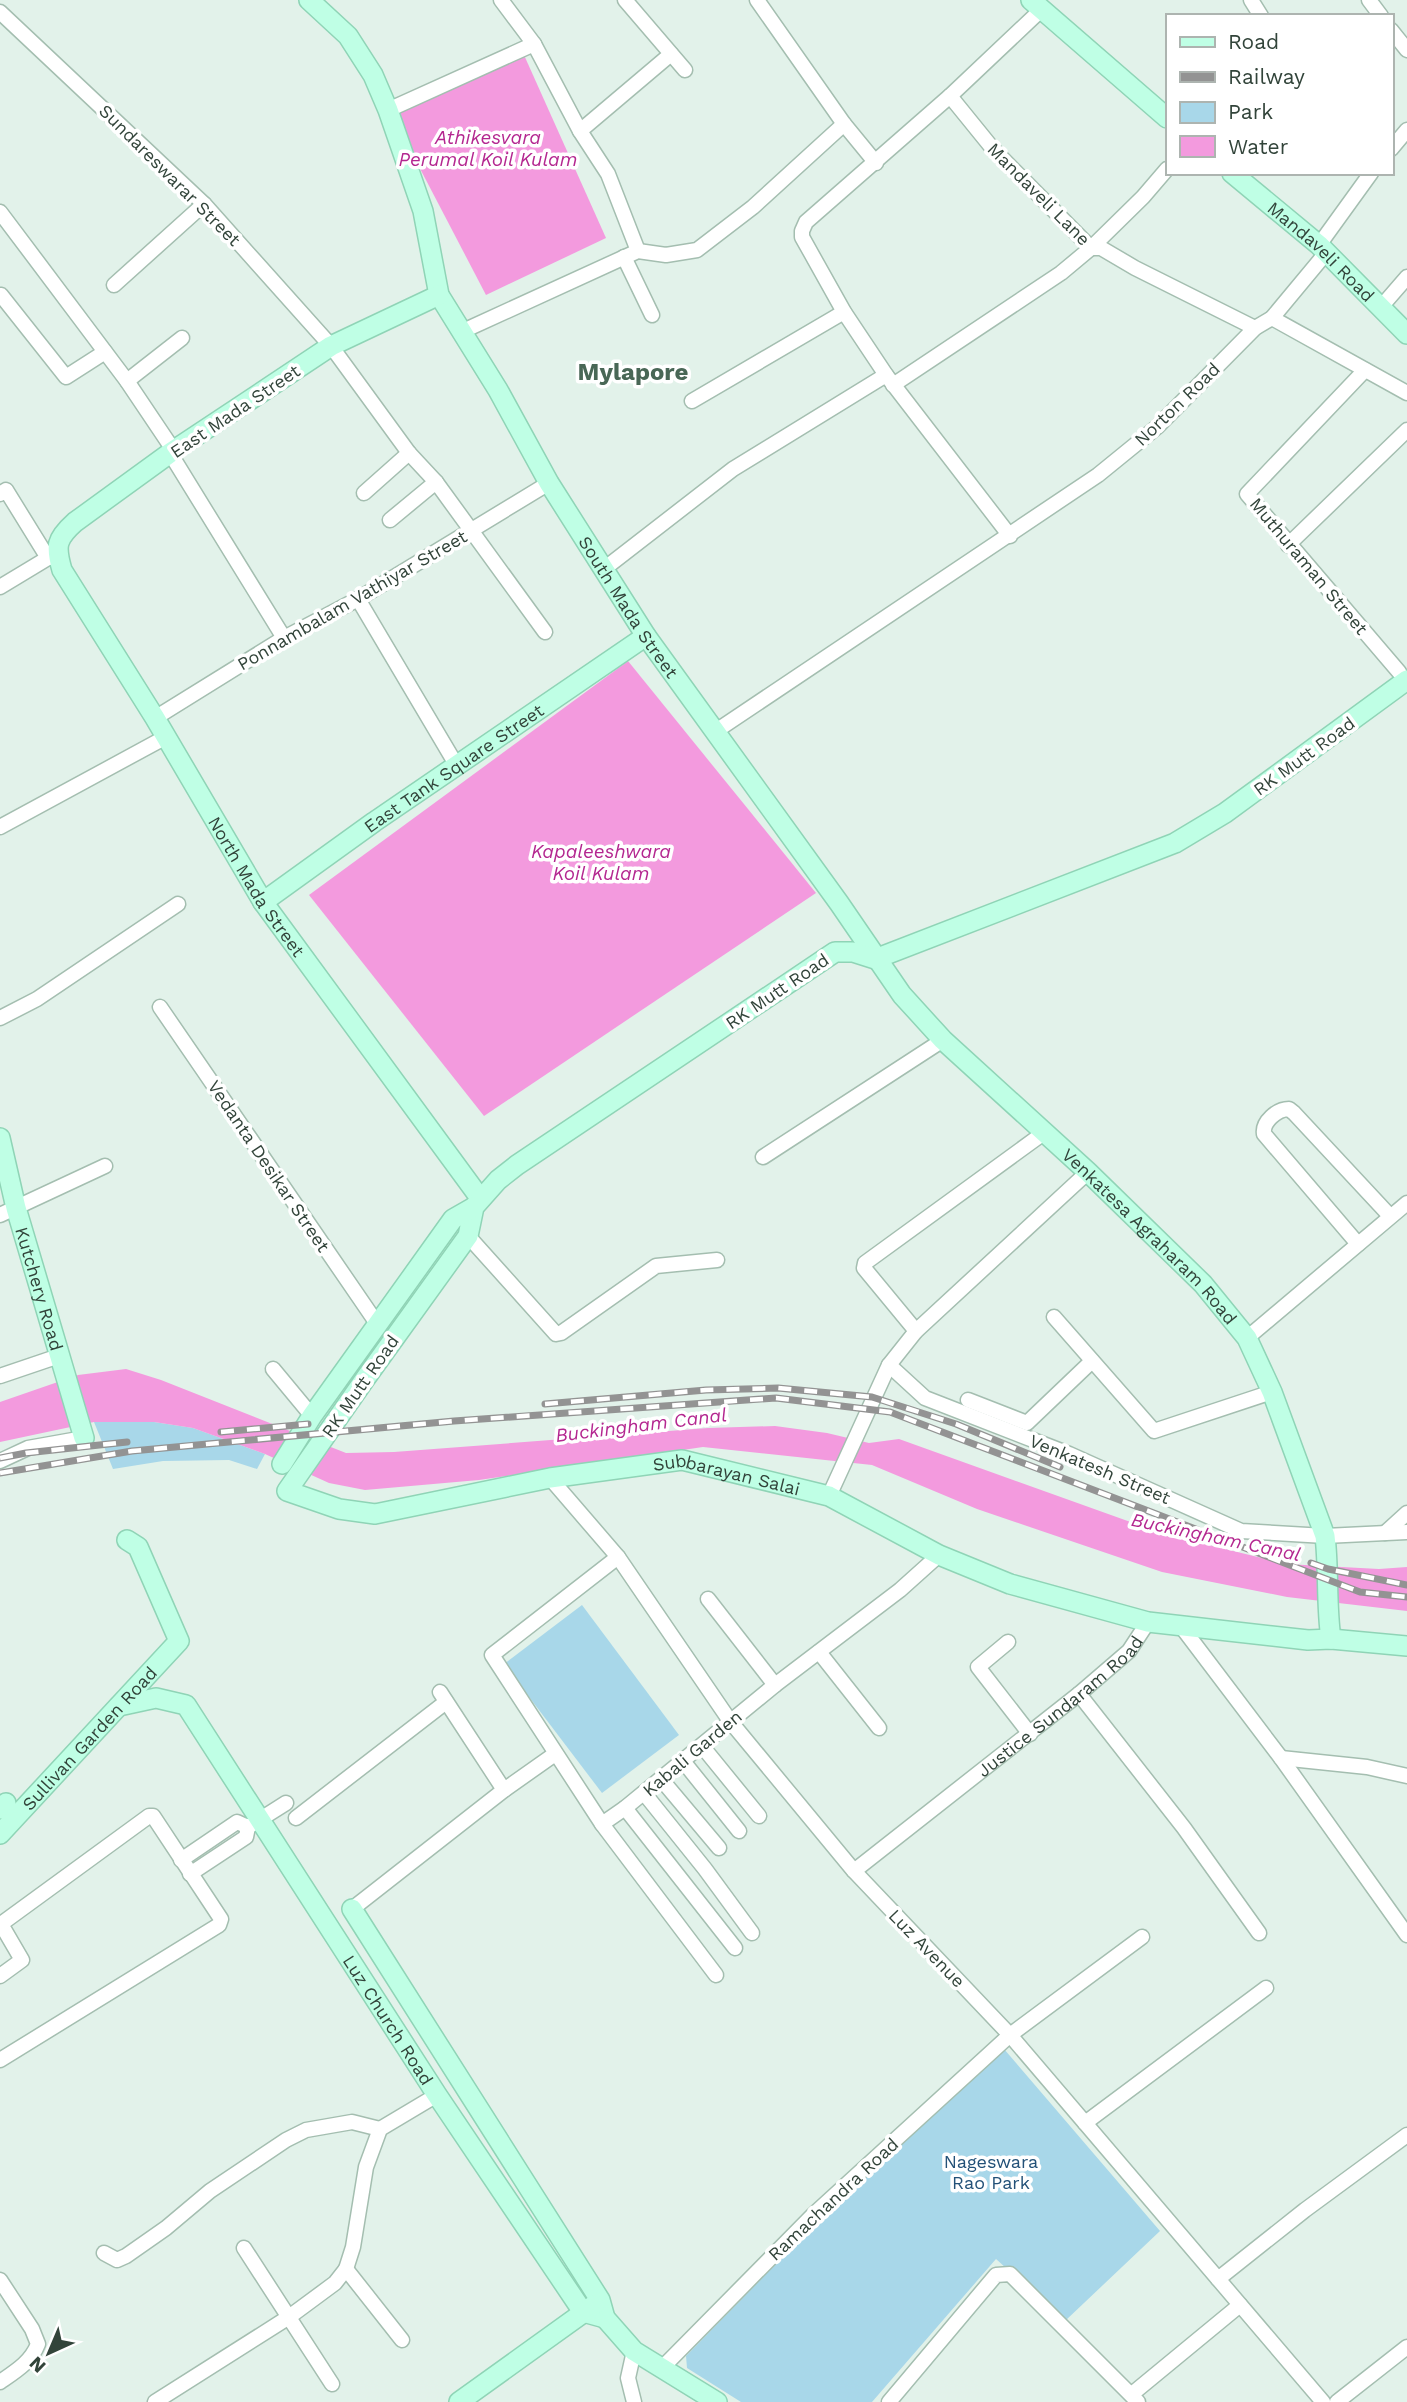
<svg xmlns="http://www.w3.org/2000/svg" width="1407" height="2402" viewBox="0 0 1407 2402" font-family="'Work Sans',sans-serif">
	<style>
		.green { fill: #a8d7e9 }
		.water { fill: #f39ade }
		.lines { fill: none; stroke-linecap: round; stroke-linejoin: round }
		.street-casing { stroke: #a4beb0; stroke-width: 17 }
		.secondary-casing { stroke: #8fd4b6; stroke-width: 22 }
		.street { stroke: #fff; stroke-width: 14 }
		.secondary { stroke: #bfffe5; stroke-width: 19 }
		.rail-casing { stroke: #939393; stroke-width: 7 }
		.rail { stroke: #fff; stroke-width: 4.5; stroke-dasharray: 13; stroke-linecap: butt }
		.labels { text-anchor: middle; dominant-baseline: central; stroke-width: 7; stroke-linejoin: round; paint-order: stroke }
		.street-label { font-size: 18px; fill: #32443a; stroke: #fff }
		.park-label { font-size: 18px; fill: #235178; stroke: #fff }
		.water-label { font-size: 19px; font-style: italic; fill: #b42790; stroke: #fff }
		.district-label { font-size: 24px; font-weight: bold; fill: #496756; stroke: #fff }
	</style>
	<rect width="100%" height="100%" fill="#e2f2ea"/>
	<g class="green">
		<path d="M94,1422H154L193,1428L265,1454L257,1469L229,1460L163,1461L113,1469Z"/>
		<path d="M582,1605L679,1735L602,1793L504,1664Z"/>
		<path d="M1004,2049L1160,2231L1065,2321L996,2259L872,2402H741L687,2368L686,2356L983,2052Z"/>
	</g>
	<g class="water">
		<path d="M524,55L606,238L486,295L391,113Z"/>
		<path d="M628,661L816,893L484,1116L309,895Z"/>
		<path d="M126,1369L161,1380L346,1453L394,1452L708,1428L775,1426L827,1433L869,1443L899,1439L1164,1534L1286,1564L1379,1569L1407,1567V1611L1287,1597L1162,1572L977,1509L872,1465L703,1447L479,1480L365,1490L329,1483L265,1454L193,1428L154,1422H94L0,1442V1402L78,1375Z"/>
	</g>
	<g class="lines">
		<g class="street-casing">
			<g id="street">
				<path d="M501,0L534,44L580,131L608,174L638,251"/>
				<path d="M625,0L685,70"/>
				<path d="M757,0L844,124L876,163"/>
				<path d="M1251,0L1261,16"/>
				<path d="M1369,0L1381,16"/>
				<path d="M0,12L204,204L331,346L409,453L436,482L545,632"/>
				<path d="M1391,30L1407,50"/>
				<path d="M950,96L993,149L1091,248H1101L1135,268L1255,328"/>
				<path d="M388,110L534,44"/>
				<path d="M580,131L671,54"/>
				<path d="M1391,149L1407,130"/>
				<path d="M0,212L127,381L174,451"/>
				<path d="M1319,245L1371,173"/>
				<path d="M624,257L652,315"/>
				<path d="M114,285L204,204"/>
				<path d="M1,295L66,377L105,352"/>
				<path d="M1381,307L1407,277"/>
				<path d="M1272,318L1407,393"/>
				<path d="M463,331L638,251L666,255L697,250L753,207L844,124"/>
				<path d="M1365,370L1247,494L1399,672"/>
				<path d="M127,381L182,338"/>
				<path d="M893,385L1061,273L1091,248L1143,197L1167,169"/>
				<path d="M692,401L844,312"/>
				<path d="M170,453L284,638"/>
				<path d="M364,493L409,453"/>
				<path d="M0,494L6,490L48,558"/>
				<path d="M390,520L436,482"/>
				<path d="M1010,536L886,375L844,312L802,237V231L806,222L950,96L1042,9"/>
				<path d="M1288,545L1407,430"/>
				<path d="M604,569L733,469L886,375"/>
				<path d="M0,587L48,558L57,557"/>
				<path d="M358,599L457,766"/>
				<path d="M155,718L284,638L358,599L549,483"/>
				<path d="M716,731L1098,475L1157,427L1255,328L1272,318L1326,253"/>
				<path d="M0,827L166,737"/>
				<path d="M160,1007L378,1325"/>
				<path d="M0,1018L37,999L178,904"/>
				<path d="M763,1157L943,1040"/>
				<path d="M0,1215L105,1166"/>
				<path d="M468,1236L556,1334L561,1333L656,1266L717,1260"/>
				<path d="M1358,1244L1264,1134C1262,1122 1277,1109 1289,1109L1294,1113L1390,1216"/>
				<path d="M1054,1317L1154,1431L1272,1392"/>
				<path d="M916,1331L864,1268L865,1263L1045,1132"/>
				<path d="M1247,1338L1407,1203"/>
				<path d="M889,1365L925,1398L1069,1454L1241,1531L1325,1536L1407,1532"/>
				<path d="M273,1369L312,1416"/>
				<path d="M0,1376L59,1356"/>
				<path d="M968,1400L1027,1423L1092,1361"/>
				<path d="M0,1461L28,1448L84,1438"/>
				<path d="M550,1478L618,1557L730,1721L854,1871L1010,2035L1323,2402"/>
				<path d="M829,1496L889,1365L916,1331L1088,1172"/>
				<path d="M1385,1533L1407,1513"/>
				<path d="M618,1557L492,1655L602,1824L625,1808L775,1685L900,1590L939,1555"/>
				<path d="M708,1599L775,1685"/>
				<path d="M1181,1626L1281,1758L1407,1935"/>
				<path d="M1008,1642L978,1667L1030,1734"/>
				<path d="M819,1652L879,1728"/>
				<path d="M440,1692L504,1790"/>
				<path d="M1079,1694L1184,1828L1259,1933"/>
				<path d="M702,1746L759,1816"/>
				<path d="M1281,1758L1367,1767L1407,1776"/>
				<path d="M683,1761L739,1831"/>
				<path d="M661,1779L719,1848"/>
				<path d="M644,1793L705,1869L752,1933"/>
				<path d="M625,1808L735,1948"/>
				<path d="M296,1818L446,1702"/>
				<path d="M602,1824L716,1975"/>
				<path d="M181,1860L237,1822L248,1827"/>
				<path id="s1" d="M854,1871L1079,1694L1129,1651L1148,1622"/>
				<path d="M190,1874L246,1837L248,1827L286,1803"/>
				<path d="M352,1909L504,1790L555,1754"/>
				<path d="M0,1976L22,1960L1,1924L149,1816H153L155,1819L221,1919L219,1925L0,2060"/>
				<path d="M1085,2123L1266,1988"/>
				<path d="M244,2248L332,2384"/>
				<path d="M104,2253L117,2260L126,2256L166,2228L210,2191L286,2140L306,2130L352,2122L380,2129"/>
				<path d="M346,2269L402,2340"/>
				<path d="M1218,2279L1305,2210L1407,2135"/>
				<path d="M0,2280L32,2329L38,2344C31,2362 16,2371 0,2382"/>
				<path d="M661,2369L813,2215L1010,2035L1142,1937"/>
				<path d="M1132,2394L1240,2305"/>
				<path d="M155,2402L289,2317L335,2283L346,2269L353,2247L366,2167L380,2129L437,2095"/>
				<path d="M634,2402L628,2378L634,2351"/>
				<path d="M889,2402L996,2275L1010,2274L1138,2402"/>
				<path d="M1337,2402L1407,2347"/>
			</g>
		</g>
		<g class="secondary-casing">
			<g id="secondary">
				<path id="s2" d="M309,0L348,36L373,75L388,110L423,211L439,295L498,390L549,483L646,636L839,903L902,995L943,1040L1088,1172L1203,1284L1247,1338L1272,1392L1325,1536C1329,1570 1326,1605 1331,1639"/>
				<path d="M1031,0L1167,118"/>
				<path id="s3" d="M1232,173L1319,245L1407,334"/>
				<path id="s4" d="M439,295L331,346L170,453L75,522C56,539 55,546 62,570L155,718L263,902L480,1198"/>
				<path id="s5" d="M1407,680L1225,813L1175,843L875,959L853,952H835L517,1165L498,1180L474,1207L468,1236L365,1379L287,1491L339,1509L375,1514L550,1478L682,1460L829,1496L939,1555L1010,1584L1148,1622L1308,1640L1331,1639L1407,1646"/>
				<path id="s6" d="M263,902L374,822L646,636"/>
				<path id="s7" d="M0,1138L16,1208L84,1438"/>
				<path d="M282,1464L312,1416L453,1219L474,1207"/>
				<path id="s8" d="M119,1706L156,1698L186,1705L437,2095L583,2312L605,2318"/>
				<path d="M0,1809L6,1803"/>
				<path id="s9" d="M0,1834L179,1641L138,1547L127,1540"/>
				<path d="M352,1909L600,2300L605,2318L634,2351L717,2402"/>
				<path d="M459,2402L594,2305"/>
			</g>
		</g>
		<use href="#street" class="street"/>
		<use href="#secondary" class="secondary"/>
		<g class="rail-casing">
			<g id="rail">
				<path d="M545,1404L706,1390L778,1388L872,1397L956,1424L1060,1467"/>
				<path d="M221,1432L308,1424"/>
				<path d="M0,1458L26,1453L127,1442"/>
				<path d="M0,1473L132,1451L454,1421L776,1398L890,1412L1360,1592L1407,1597"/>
				<path d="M1311,1563L1328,1569L1407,1585"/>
			</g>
		</g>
		<use href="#rail" class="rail"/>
	</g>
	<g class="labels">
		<g class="street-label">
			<text transform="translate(170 175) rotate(45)">Sundareswarar Street</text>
			<text transform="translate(1039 194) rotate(45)">Mandaveli Lane</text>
			<text stroke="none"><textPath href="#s3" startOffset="119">Mandaveli Road</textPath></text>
			<text transform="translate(1177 404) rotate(-44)">Norton Road</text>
			<text transform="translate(235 411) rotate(-34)">East Mada Street</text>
			<text transform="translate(1309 566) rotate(50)">Muthuraman Street</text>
			<text transform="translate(352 600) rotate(-30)">Ponnambalam Vathiyar Street</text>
			<text stroke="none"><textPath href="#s2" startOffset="695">South Mada Street</textPath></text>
			<text transform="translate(1304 756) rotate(-36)">RK Mutt Road</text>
			<text stroke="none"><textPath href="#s6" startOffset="233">East Tank Square Street</textPath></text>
			<text stroke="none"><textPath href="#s4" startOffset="856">North Mada Street</textPath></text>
			<text transform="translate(777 991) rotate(-34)">RK Mutt Road</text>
			<text transform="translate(269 1166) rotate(56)">Vedanta Desikar Street</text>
			<text stroke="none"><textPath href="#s2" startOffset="1516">Venkatesa Agraharam Road</textPath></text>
			<text stroke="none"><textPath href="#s7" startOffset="156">Kutchery Road</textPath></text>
			<text transform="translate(360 1386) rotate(-55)">RK Mutt Road</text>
			<text transform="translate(1100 1469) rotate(23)">Venkatesh Street</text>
			<text stroke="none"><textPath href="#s5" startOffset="1881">Subbarayan Salai</textPath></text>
			<text stroke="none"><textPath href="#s1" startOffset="264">Justice Sundaram Road</textPath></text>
			<text stroke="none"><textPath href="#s9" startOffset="131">Sullivan Garden Road</textPath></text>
			<text transform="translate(692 1753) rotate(-40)">Kabali Garden</text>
			<text transform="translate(927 1948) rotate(46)">Luz Avenue</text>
			<text stroke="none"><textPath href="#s8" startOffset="443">Luz Church Road</textPath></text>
			<text transform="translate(833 2199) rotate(-43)">Ramachandra Road</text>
		</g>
		<g class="park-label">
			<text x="991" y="2161">Nageswara<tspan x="991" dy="21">Rao Park</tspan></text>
		</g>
		<g class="water-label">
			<text x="488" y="137">Athikesvara<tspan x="488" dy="22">Perumal Koil Kulam</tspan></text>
			<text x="601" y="851">Kapaleeshwara<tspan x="601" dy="22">Koil Kulam</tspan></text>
			<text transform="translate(641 1425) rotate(-7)">Buckingham Canal</text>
			<text transform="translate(1216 1537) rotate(12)">Buckingham Canal</text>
		</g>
		<g class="district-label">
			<text x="633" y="372">Mylapore</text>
		</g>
	</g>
	<rect x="1166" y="14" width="228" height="161" fill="#ffffff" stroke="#adb4b0" stroke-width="2"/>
	<rect x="1180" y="37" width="35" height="10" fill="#bfffe5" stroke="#adb4b0" stroke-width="2"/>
	<text x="1228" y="49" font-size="21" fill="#32443a">Road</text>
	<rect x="1180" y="72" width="35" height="10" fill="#939393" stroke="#adb4b0" stroke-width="2"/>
	<text x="1228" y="84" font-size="21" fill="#32443a">Railway</text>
	<rect x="1180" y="102" width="35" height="21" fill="#a8d7e9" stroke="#adb4b0" stroke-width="2"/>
	<text x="1228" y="119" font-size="21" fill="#32443a">Park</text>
	<rect x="1180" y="136" width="35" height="21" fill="#f39ade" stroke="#adb4b0" stroke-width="2"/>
	<text x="1228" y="154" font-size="21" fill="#32443a">Water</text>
	<g transform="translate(49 2353) rotate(224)" stroke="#ffffff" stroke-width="5" paint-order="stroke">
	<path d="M0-5L12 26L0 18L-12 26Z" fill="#32443a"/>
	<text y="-10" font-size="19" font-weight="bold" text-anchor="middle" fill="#32443a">N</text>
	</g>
</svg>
